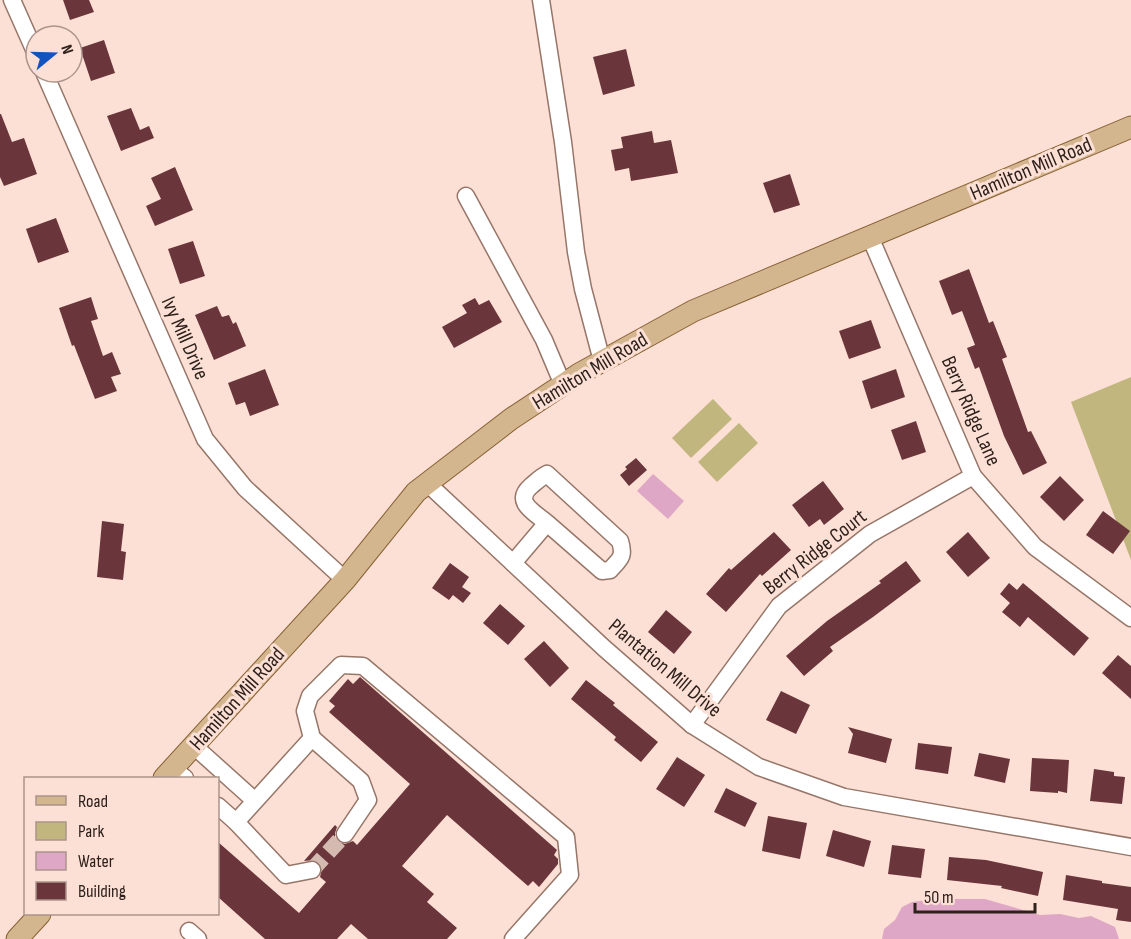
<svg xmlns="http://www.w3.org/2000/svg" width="1131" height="939" viewBox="0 0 1131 939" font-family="'Sofia Sans Condensed',sans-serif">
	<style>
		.green { fill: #c1b67e }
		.water { fill: #dea7c5 }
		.building { fill: #6a353b }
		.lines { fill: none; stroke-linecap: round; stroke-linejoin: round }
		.minor-tunnel { stroke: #d4bab0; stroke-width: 16; stroke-dasharray: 16 8; stroke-linecap: butt }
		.minor-casing { stroke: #967669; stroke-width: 19 }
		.major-casing { stroke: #866135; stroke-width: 23 }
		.minor { stroke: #fff; stroke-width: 16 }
		.major { stroke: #d3b58e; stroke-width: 21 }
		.labels { text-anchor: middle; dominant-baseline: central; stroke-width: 6; stroke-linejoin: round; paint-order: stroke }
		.street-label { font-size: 21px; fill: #2e211c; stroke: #fde0d5 }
	</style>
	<rect width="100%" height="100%" fill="#fde0d5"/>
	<g class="green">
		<path d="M1131,377V560L1071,402Z"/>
		<path d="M713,399L732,419L691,458L672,438Z"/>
		<path d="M739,423L758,443L717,482L698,462Z"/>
	</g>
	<g class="water">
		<path d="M653,474L684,501L668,519L637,491Z"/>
		<path d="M934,899H985L1040,915L1060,914L1079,918L1091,916L1115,927L1119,939H882L884,929L895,920L902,907L912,902Z"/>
	</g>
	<g class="building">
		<path d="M63,0H89L94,12L70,20Z"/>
		<path d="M104,40L115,73L91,81L80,48Z"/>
		<path d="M626,49L635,86L603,95L593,57Z"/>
		<path d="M131,108L140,130L149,126L154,138L121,151L107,116Z"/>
		<path d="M0,114H1L12,142L24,138L37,174L4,186L0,177Z"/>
		<path d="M652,131L654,143L671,140L678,173L631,181L629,168L615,171L611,150L623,148L621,137Z"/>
		<path d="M175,167L193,210L155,226L146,206L161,199L151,178Z"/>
		<path d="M790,174L800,205L774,213L763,183Z"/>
		<path d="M56,218L69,252L38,263L26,229Z"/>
		<path d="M193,241L205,276L180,284L168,249Z"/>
		<path d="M969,269L989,323L993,321L1007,357L1002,359L1028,432L1031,431L1047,463L1023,475L1004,436L979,367L975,369L967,348L975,345L962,311L952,315L939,281Z"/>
		<path d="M91,297L98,319L91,321L103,356L112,352L121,374L111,377L117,391L95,399L74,345L72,346L59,308Z"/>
		<path d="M475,298L479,305L489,300L502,322L454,348L442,327L467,313L462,305Z"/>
		<path d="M217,306L222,317L229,315L233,324L236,322L246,346L214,360L195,315Z"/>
		<path d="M871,320L881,348L849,359L839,331Z"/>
		<path d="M265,369L279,405L250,416L245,402L236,405L228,383Z"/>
		<path d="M896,369L905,397L871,409L862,381Z"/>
		<path d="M916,421L926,452L902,460L891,430Z"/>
		<path d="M636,458L647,470L629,486L620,475L627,469L625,467Z"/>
		<path d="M1060,476L1084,500L1064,521L1040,497Z"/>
		<path d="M823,481L844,509L824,525L820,519L809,527L792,505Z"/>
		<path d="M1103,511L1130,531L1113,554L1086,535Z"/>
		<path d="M102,521L124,524L121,551L126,552L123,580L97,577Z"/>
		<path d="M774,532L791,550L762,576L760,574L726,612L706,594L729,568L731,570Z"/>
		<path d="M968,532L990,558L968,577L946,552Z"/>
		<path d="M906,561L921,581L873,617L830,647L833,651L804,676L786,656L827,621L881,583L879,581Z"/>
		<path d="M450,563L469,577L462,587L471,593L463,603L453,595L449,600L432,588Z"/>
		<path d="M1009,583L1017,590L1023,583L1089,638L1074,656L1028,617L1020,627L1002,612L1010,603L1000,594Z"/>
		<path d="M500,604L525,626L508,645L483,623Z"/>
		<path d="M666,610L692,632L674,654L648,632Z"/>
		<path d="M544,641L569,668L550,687L524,659Z"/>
		<path d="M1118,655L1131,666V699L1102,673Z"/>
		<path d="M360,677L557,850L554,855L558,859V864L539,887L533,881L528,886L447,815L402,866L434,894L427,902L457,928L447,939H368L351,924L337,939H265L218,897V842L299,913L326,882L320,877L322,869L320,863L315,860L304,861L335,825L337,827L335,833V838L339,842L345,844L353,841L357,845L410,784L329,712L335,706L329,701L348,679L353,684Z"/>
		<path d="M586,680L615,703L613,705L658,742L641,762L614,740L616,737L571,699Z"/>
		<path d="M781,691L810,705L796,734L766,720Z"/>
		<path d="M848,727L892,739L886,763L848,753L853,734Z"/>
		<path d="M918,743L952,747L948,774L915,769Z"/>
		<path d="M979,753L1010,759L1005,783L974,776Z"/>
		<path d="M677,757L705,775L684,807L656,789Z"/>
		<path d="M1032,758L1069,760L1067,793L1058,791V793L1030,791Z"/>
		<path d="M1094,769L1114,772V776L1125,777L1122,804L1090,801Z"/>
		<path d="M726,788L757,803L745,827L714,812Z"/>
		<path d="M768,816L807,823L800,859L762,851Z"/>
		<path d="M833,830L871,841L864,867L826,856Z"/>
		<path d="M892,845L925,849L921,878L888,874Z"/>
		<path d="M949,857L986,860L1043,872L1038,896L1001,888L1002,886L947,880Z"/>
		<path d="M1066,875L1102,881V883L1131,887V922L1116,920L1118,909L1063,900Z"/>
	</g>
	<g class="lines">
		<path class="minor-tunnel" d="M312,870L345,834"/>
		<g class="minor-casing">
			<g id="minor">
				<path d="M12,0L36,54"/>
				<path d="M541,0L563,142L576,252L583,289L602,361"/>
				<path d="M44,72L205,439L245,488L345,580"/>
				<path d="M466,196L544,340L563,385"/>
				<path d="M870,237L973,476L1035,547L1131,618"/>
				<path d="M427,483L604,648L692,725L759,767L844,797L1131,847"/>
				<path d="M513,563L547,523C534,512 513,502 531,486C537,481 541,477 547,474L620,541C625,557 620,559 610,570L602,571L547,523"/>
				<path d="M692,725L779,606L870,534L973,476"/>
				<path d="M312,738L361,781L368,800L345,834"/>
				<path d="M194,746L254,800"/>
				<path d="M173,769L185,778"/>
				<path d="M218,806L236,822L286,875L312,870"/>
				<path d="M236,822L312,738L305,711L310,696L341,665L363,666L566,837L570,875L513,939"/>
				<path d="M189,931L198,939"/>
			</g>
		</g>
		<g class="major-casing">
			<g id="major">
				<path d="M164,778L345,580L416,492L511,419L579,374L693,311L1131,127"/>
				<path d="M17,939L40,914"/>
			</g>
		</g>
		<use href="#minor" class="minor"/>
		<use href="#major" class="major"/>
	</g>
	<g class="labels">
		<g class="street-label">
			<text transform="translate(1031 169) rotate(-23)">Hamilton Mill Road</text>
			<text transform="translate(185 338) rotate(66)">Ivy Mill Drive</text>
			<text transform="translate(590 371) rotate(-31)">Hamilton Mill Road</text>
			<text transform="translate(971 411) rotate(66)">Berry Ridge Lane</text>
			<text transform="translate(815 552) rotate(-38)">Berry Ridge Court</text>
			<text transform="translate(665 668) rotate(40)">Plantation Mill Drive</text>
			<text transform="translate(237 699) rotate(-48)">Hamilton Mill Road</text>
		</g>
	</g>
	<rect x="24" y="777" width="195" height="138" fill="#fde0d5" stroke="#aa948b" stroke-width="1.5"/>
	<rect x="36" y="796" width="30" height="9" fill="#d3b58e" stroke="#aa948b" stroke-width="1.5"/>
	<text x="78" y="807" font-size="18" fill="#2e211c">Road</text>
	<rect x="36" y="822" width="30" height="18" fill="#c1b67e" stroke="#aa948b" stroke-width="1.5"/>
	<text x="78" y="837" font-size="18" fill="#2e211c">Park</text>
	<rect x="36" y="852" width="30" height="18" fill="#dea7c5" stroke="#aa948b" stroke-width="1.5"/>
	<text x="78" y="867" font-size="18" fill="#2e211c">Water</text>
	<rect x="36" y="882" width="30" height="18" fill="#6a353b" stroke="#aa948b" stroke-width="1.5"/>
	<text x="78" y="897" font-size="18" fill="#2e211c">Building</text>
	<g transform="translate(54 54) rotate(71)"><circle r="28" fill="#fde0d5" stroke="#aa948b" stroke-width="1.5"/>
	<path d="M0-4.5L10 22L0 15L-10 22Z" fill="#1353be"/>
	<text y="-9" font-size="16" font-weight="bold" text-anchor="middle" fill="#2e211c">N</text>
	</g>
	<path d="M915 903v9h120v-9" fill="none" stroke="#2e211c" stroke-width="3"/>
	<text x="924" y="903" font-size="18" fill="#2e211c" stroke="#fde0d5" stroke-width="4.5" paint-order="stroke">50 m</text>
</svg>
